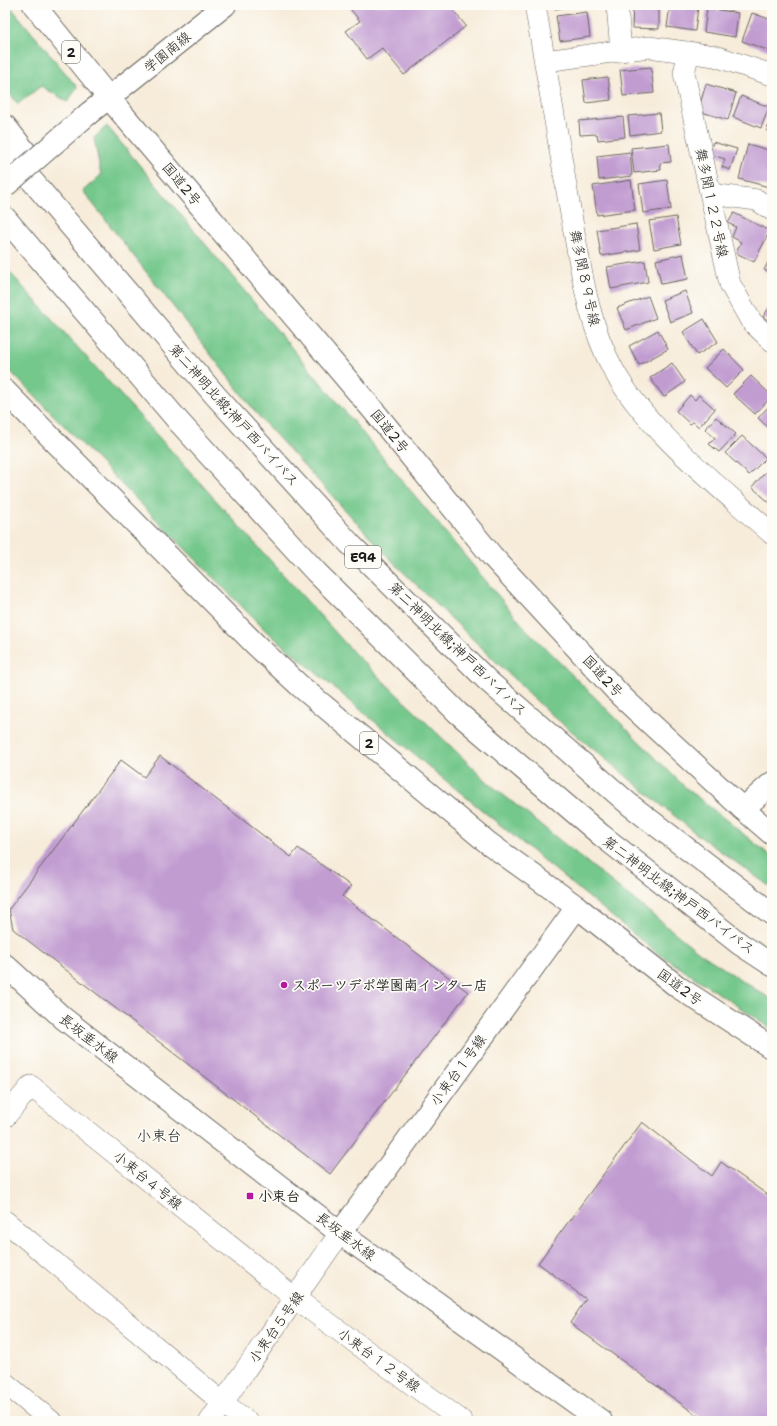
<svg xmlns="http://www.w3.org/2000/svg" width="777" height="1426" viewBox="0 0 777 1426" font-family="'Shantell Sans','Klee One',sans-serif">
	<style>
		.green { fill: #74c88c; stroke: #487254 }
		.building { fill: #c19cd1 }
		.lines { fill: none; stroke-linecap: round; stroke-linejoin: round }
		.minor-casing { stroke: #69655e; stroke-width: 22 }
		.tertiary-casing { stroke: #69655e; stroke-width: 24 }
		.secondary-casing { stroke: #69655e; stroke-width: 24 }
		.trunk-casing { stroke: #69655e; stroke-width: 24 }
		.motorway-casing { stroke: #69655e; stroke-width: 24 }
		.minor { stroke: #fff; stroke-width: 21 }
		.tertiary { stroke: #fff; stroke-width: 22 }
		.secondary { stroke: #fff; stroke-width: 22 }
		.trunk { stroke: #fff; stroke-width: 22 }
		.motorway { stroke: #fff; stroke-width: 22 }
		.tertiary-bridge-casing { stroke: #69655e; stroke-width: 24; stroke-linecap: butt }
		.tertiary-bridge { stroke: #fff; stroke-width: 22 }
		.poi-dot { fill: #b5179e; stroke: #fdfcf7; stroke-width: 1.5 }
		.labels { text-anchor: middle; dominant-baseline: central; stroke-width: 3.5; stroke-linejoin: round; paint-order: stroke }
		.shield { fill: #fdfcf7; stroke: #605f5e; stroke-width: 1 }
		.shield-label { font-size: 13px; font-weight: bold; fill: #1c1c1c }
		.street-label { font-size: 14px; fill: #1c1c1c; stroke: #fdfcf7 }
		.poi-label { font-size: 14px; font-weight: bold; fill: #1c1c1c; stroke: #fdfcf7; text-anchor: start }
		.neighbourhood-label { font-size: 15px; fill: #1c1c1c; stroke: #fdfcf7 }
	</style>
	<rect width="100%" height="100%" fill="#fdfcf7"/>
	<filter id="ink" filterUnits="userSpaceOnUse"><feTurbulence type="fractalNoise" baseFrequency=".025" numOctaves="2"/><feDisplacementMap in="SourceGraphic" scale="8" xChannelSelector="R" yChannelSelector="G"/><feConvolveMatrix kernelMatrix="1 2 1 2 8 2 1 2 1" color-interpolation-filters="sRGB"/></filter>
	<filter id="wash" filterUnits="userSpaceOnUse"><feTurbulence type="fractalNoise" baseFrequency=".012" numOctaves="4" result="noise"/><feDisplacementMap in="SourceGraphic" scale="16" xChannelSelector="R" yChannelSelector="G"/><feGaussianBlur stdDeviation="0.9" result="paint"/><feColorMatrix in="noise" values="0 0 0 0 0 0 0 0 0 0 0 0 0 0 0 0 0 1.4 0 .05"/><feComposite in="paint" operator="in"/></filter>
	<g filter="url(#wash)">
		<rect width="100%" height="100%" fill="#f7ecda"/>
		<g class="green">
			<path d="M5,5H9L77,87L68,102L41,86L18,104L5,88Z"/>
			<path d="M107,126L525,628L685,787L772,857V888L699,836L547,711L395,564L261,419L83,191L101,175L94,138Z"/>
			<path d="M5,267L354,653L491,785L700,953L772,1000V1029L652,949L434,771L266,631L5,366Z"/>
		</g>
		<g id="blocks">
			<g class="building">
				<path d="M347,5H449L466,26L404,75L382,48L367,59L346,31L360,21Z"/>
				<path d="M555,5H573V6L555,9Z"/>
				<path d="M633,5H659V29L632,28Z"/>
				<path d="M670,5L698,7L695,31L667,27Z"/>
				<path d="M707,8L738,13L735,37L704,32Z"/>
				<path d="M587,12L590,37L560,41L556,16Z"/>
				<path d="M752,13L772,20V45L770,51L742,41Z"/>
				<path d="M651,67L654,93L623,96L620,70Z"/>
				<path d="M608,77L611,100L586,103L583,80Z"/>
				<path d="M706,84L736,93L728,120L698,111Z"/>
				<path d="M741,96L769,107L761,128L733,117Z"/>
				<path d="M659,113L661,131L630,135L628,116Z"/>
				<path d="M772,116V132L766,130Z"/>
				<path d="M623,117L625,137L598,140L597,134L580,135L579,121Z"/>
				<path d="M713,142L737,149L730,170L722,167L725,159L709,154Z"/>
				<path d="M669,144L671,162L660,163L661,170L634,173L631,148Z"/>
				<path d="M748,144L772,151V176L769,187L739,179Z"/>
				<path d="M630,152L632,176L599,180L597,156Z"/>
				<path d="M631,180L635,210L597,215L593,186Z"/>
				<path d="M667,180L671,209L643,213L639,184Z"/>
				<path d="M734,213L770,231L754,262L736,253L741,242L732,237L736,227L728,223Z"/>
				<path d="M676,217L681,244L654,249L649,221Z"/>
				<path d="M636,224L640,250L601,256L597,230Z"/>
				<path d="M683,254L688,279L661,284L656,260Z"/>
				<path d="M772,255V274L764,270Z"/>
				<path d="M645,261L648,282L611,289L607,267Z"/>
				<path d="M685,291L693,313L670,322L662,300Z"/>
				<path d="M648,296L656,318L626,330L617,308Z"/>
				<path d="M772,303V323L763,317Z"/>
				<path d="M704,319L718,342L697,355L683,332Z"/>
				<path d="M658,330L668,349L639,365L629,346Z"/>
				<path d="M724,349L744,370L726,388L705,368Z"/>
				<path d="M672,363L685,382L664,397L650,378Z"/>
				<path d="M751,376L772,396L755,414L733,394Z"/>
				<path d="M690,395L695,400L699,395L715,409L699,427L693,422L690,424L676,411Z"/>
				<path d="M772,403V431L758,418Z"/>
				<path d="M716,417L736,434L719,452L709,444L715,438L705,429Z"/>
				<path d="M742,436L766,458L749,475L725,453Z"/>
				<path d="M772,465V505L752,487Z"/>
				<path d="M160,756L291,857L298,848L351,886L342,896L468,992L330,1174L13,929L9,909L121,760L144,777Z"/>
				<path d="M642,1122L712,1176L721,1162L772,1198V1421H705L570,1323L586,1299L538,1263Z"/>
			</g>
		</g>
	</g>
	<g filter="url(#ink)">
		<use href="#blocks" fill-opacity="0" stroke="#69655e" stroke-width="1"/>
		<g class="lines">
			<g class="minor-casing">
				<g id="minor">
					<path d="M535,5C548,79 560,153 573,226C582,275 589,325 613,369C646,430 720,487 772,534"/>
					<path d="M617,5L621,51"/>
					<path d="M689,52L684,73L730,284L751,321L772,341"/>
					<path d="M545,61L649,47L715,56L772,75"/>
					<path d="M711,194L757,200L772,210"/>
					<path d="M5,1117L31,1086L296,1299L462,1421"/>
					<path d="M5,1221L223,1403L247,1421"/>
					<path d="M5,1383L51,1421"/>
					<path d="M210,1421L340,1233"/>
				</g>
			</g>
			<g class="tertiary-casing">
				<g id="tertiary">
					<path d="M88,114L225,5"/>
					<path d="M743,809L772,783"/>
					<path d="M340,1233L577,907"/>
				</g>
			</g>
			<g class="secondary-casing">
				<path id="secondary" d="M5,965L63,1018L340,1233L601,1421"/>
			</g>
			<g class="trunk-casing">
				<g id="trunk">
					<path d="M34,5L109,98L373,410L492,556L622,697L743,809L772,834"/>
					<path d="M5,391L256,645L300,686L487,842L577,907L678,987L772,1048"/>
				</g>
			</g>
			<g class="motorway-casing">
				<g id="motorway">
					<path d="M5,126L30,158"/>
					<path d="M5,149L215,395L350,544L488,681L630,805L772,914"/>
					<path d="M5,218L179,422L316,572L458,713L601,835L740,944L772,965"/>
				</g>
			</g>
			<use href="#minor" class="minor"/>
			<use href="#tertiary" class="tertiary"/>
			<use href="#secondary" class="secondary"/>
			<use href="#trunk" class="trunk"/>
			<use href="#motorway" class="motorway"/>
			<g class="tertiary-bridge-casing">
				<path id="tertiary-bridge" d="M5,186L88,114"/>
			</g>
			<use href="#tertiary-bridge" class="tertiary-bridge"/>
		</g>
	</g>
	<g class="poi-dot">
		<circle cx="284" cy="985" r="4"/>
		<rect x="246" y="1192" width="8" height="8" rx="2"/>
	</g>
	<g class="labels">
		<g class="shield">
			<rect x="62" y="41" width="18" height="22" rx="3"/>
			<rect x="345" y="546" width="36" height="22" rx="3"/>
			<rect x="360" y="732" width="18" height="22" rx="3"/>
		</g>
		<g class="shield-label">
			<text x="71" y="52">2</text>
			<text x="363" y="557">E94</text>
			<text x="369" y="743">2</text>
		</g>
		<g class="street-label">
			<text transform="translate(167 52) rotate(-39)">学園南線</text>
			<text transform="translate(182 184) rotate(50)">国道2号</text>
			<text transform="translate(712 203) rotate(78)">舞多聞１２２号線</text>
			<text transform="translate(585 278) rotate(78)">舞多聞８９号線</text>
			<text transform="translate(234 415) rotate(48)">第二神明北線;神戸西バイパス</text>
			<text transform="translate(390 431) rotate(51)">国道2号</text>
			<text transform="translate(458 649) rotate(44)">第二神明北線;神戸西バイパス</text>
			<text transform="translate(603 676) rotate(47)">国道2号</text>
			<text transform="translate(679 895) rotate(37)">第二神明北線;神戸西バイパス</text>
			<text transform="translate(680 987) rotate(36)">国道2号</text>
			<text transform="translate(89 1038) rotate(38)">長坂垂水線</text>
			<text transform="translate(458 1070) rotate(-54)">小束台１号線</text>
			<text transform="translate(148 1180) rotate(39)">小束台４号線</text>
			<text transform="translate(346 1236) rotate(37)">長坂垂水線</text>
			<text transform="translate(276 1327) rotate(-55)">小束台５号線</text>
			<text transform="translate(379 1360) rotate(36)">小束台１２号線</text>
		</g>
		<g class="poi-label">
			<text x="292" y="985">スポーツデポ学園南インター店</text>
			<text x="258" y="1196">小束台</text>
		</g>
		<g class="neighbourhood-label">
			<text x="159" y="1136">小束台</text>
		</g>
	</g>
	<rect width="777" height="1426" fill="none" stroke="#fdfcf7" stroke-width="20"/>
</svg>
